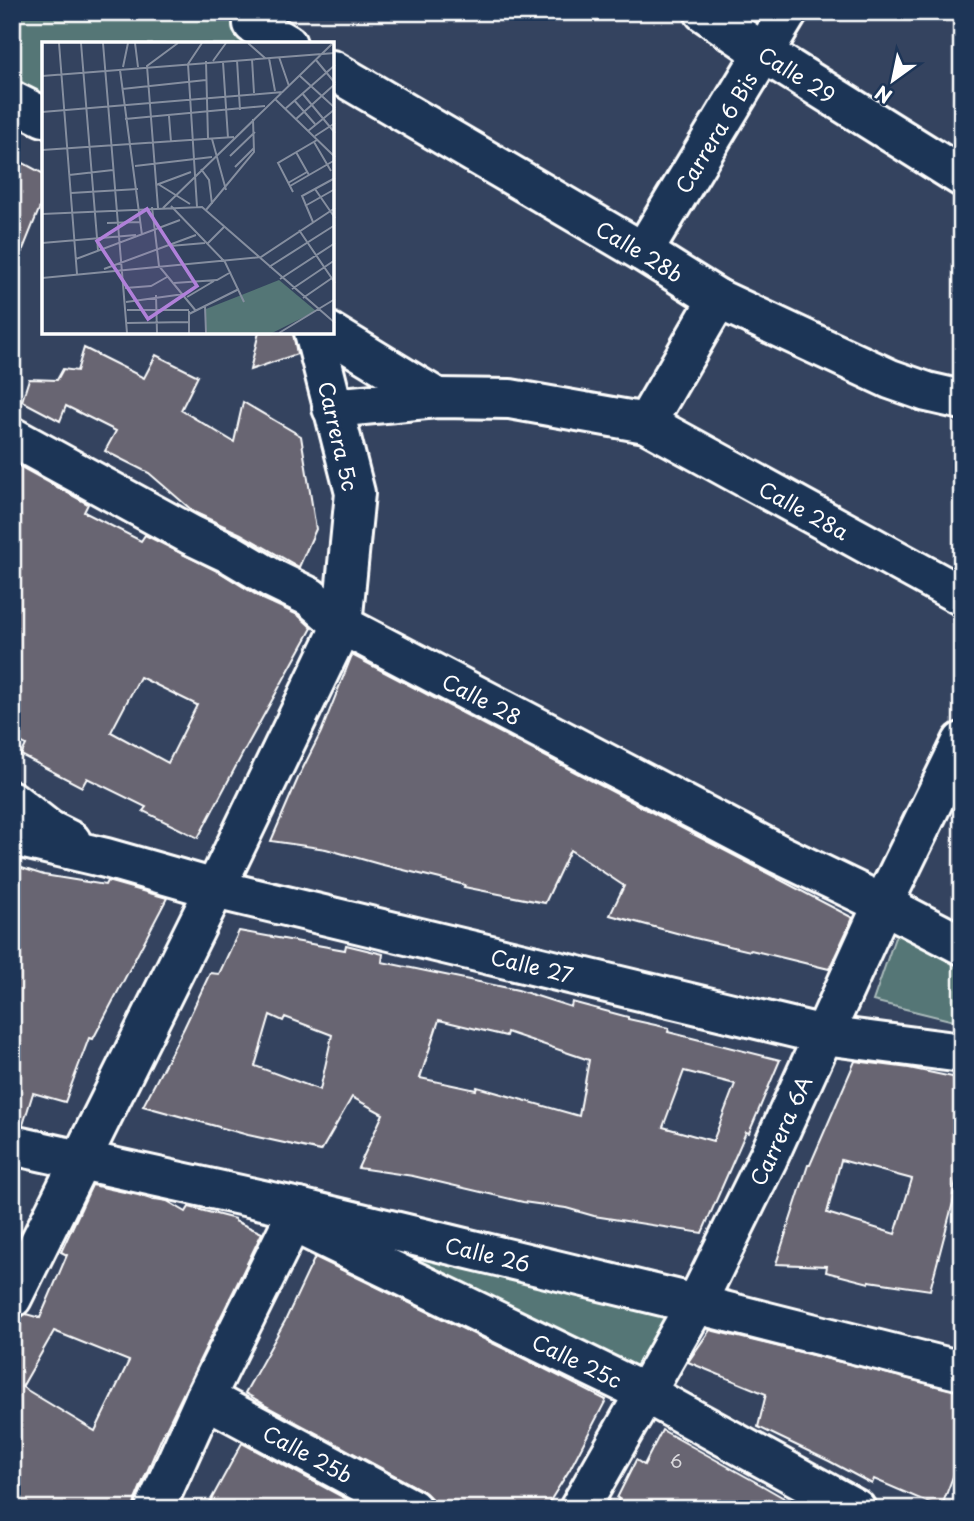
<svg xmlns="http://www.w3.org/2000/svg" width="974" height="1521" viewBox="0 0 974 1521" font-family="'Playpen Sans',sans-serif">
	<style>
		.green { fill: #547676; stroke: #aababa; stroke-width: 2 }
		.building { fill: #686572; stroke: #fff; stroke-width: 2; fill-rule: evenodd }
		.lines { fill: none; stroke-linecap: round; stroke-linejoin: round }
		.minor-casing { stroke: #fff; stroke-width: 44 }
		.minor { stroke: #1d3557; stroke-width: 38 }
		.labels { text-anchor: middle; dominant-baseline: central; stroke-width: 6; stroke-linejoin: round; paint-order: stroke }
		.number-label { font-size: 18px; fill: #d9d8dc }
		.street-label { font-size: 21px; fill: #fff; stroke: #1d3557 }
		.inset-road { fill: none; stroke: #858e9f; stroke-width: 2 }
		.view { fill: #b080d9; fill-opacity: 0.15; stroke: #b080d9; stroke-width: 3.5 }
		.inset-edge { fill: none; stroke: #fff; stroke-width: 3.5 }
	</style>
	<rect width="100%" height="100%" fill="#34435f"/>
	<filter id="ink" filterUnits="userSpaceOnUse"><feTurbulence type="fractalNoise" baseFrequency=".0143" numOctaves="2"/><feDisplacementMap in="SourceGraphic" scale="14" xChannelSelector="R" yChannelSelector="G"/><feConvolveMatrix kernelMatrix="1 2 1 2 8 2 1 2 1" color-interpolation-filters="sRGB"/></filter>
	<g filter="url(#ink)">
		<g class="green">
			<path d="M12,12H250L256,44H44V131L12,115Z"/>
			<path d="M902,917L962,955V1023L873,1001Z"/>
			<path d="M308,1221L673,1312L639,1377Z"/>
		</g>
		<g class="building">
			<path d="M12,157L44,174V197L13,274Z"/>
			<path d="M259,332H293L297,354L250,370Z"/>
			<path d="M84,348L144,378L156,355L198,376L181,410L234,442L243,402L301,436L316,529L299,567L241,534L194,512L149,473L105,451L116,431L66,406L60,421L22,401L29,379L57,380L63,369L77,371Z"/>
			<path d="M12,462L88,504L84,512L141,541L145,535L221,573L263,599L298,615L312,628L244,751L198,838L143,811L146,807L87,778L82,787L21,755L26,745L12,738ZM140,677L197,705L168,763L111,732Z"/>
			<path d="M352,655L853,918L829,969L751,950L750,951L695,938L610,915L624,886L570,850L545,903L464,887L465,885L379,864L326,849L271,841L299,776L321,732Z"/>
			<path d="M12,865L44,875L105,885L107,881L167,898L93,1039L89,1038L65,1102L33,1093L23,1125L12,1124Z"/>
			<path d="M239,931L345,950L346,945L383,954L382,962L518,990L571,1007L572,1002L628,1017V1019L669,1028L668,1032L780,1060L749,1133L746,1132L702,1233L594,1216L566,1208L523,1202L413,1176L358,1168L383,1114L352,1097L321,1151L248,1135L143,1106L184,1028L210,973L219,974ZM270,1015L283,1021L285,1017L332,1035L320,1090L255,1066ZM439,1020L506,1036L507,1032L589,1060L579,1116L477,1087L476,1090L420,1078ZM684,1071L735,1084L713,1141L663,1127Z"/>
			<path d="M855,1061L909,1068L962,1079V1154L953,1195H955L930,1290L869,1281V1283L826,1272L827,1266L776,1264L808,1165H810ZM841,1160L912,1179L895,1234L827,1213Z"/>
			<path d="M92,1185L138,1195L154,1200L155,1199L167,1201L186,1212L189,1207L235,1219V1221L262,1233L161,1439L135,1500L134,1509H30L12,1498V1336L20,1318L26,1314L40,1318L67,1255L61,1252ZM54,1331L129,1361L95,1431L22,1387Z"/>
			<path d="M315,1257L535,1364L606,1400L570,1469L545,1509H434L431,1498L422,1490L264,1405V1404L245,1393L285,1321Z"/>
			<path d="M710,1330L962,1392V1453L941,1508L874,1479L872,1484L829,1461L758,1427L766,1394L688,1362Z"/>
			<path d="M662,1430L763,1486L803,1509H614L619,1499L617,1498L636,1460L644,1465Z"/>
			<path d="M242,1443L365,1509H206Z"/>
		</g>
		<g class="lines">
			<g class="minor-casing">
				<g id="minor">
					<path id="s1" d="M704,12L764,53L962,177"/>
					<path d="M253,24L287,44"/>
					<path id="s2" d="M332,70L643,252L718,299L890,379L927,392L962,400"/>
					<path d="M12,101L44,117"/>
					<path id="s3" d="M643,252L788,12"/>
					<path d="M329,332L437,398"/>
					<path id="s4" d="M332,408L437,398L510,399L646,423L962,596"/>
					<path d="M646,423L718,299"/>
					<path id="s5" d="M12,437L191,535L231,554L273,579L310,597L342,625L779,854L883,904L962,945"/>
					<path d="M12,801L49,830L71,841"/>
					<path id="s6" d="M12,836L106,858L215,889L824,1035L962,1053"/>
					<path id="s7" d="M12,1145L299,1208L696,1304L962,1371"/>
					<path id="s8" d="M292,1222L645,1393L856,1509"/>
					<path d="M12,1298L215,889L342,625L355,493L314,332"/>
					<path id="s9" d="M205,1398L412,1509"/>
					<path d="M155,1509L205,1398L299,1208"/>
					<path id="s10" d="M579,1509L696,1304L768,1158L883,904L962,742"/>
				</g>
			</g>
			<use href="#minor" class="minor"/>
		</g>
	</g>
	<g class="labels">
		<g class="number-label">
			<text x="676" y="1460">6</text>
		</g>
		<g class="street-label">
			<text stroke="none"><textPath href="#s1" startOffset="112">Calle 29</textPath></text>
			<text stroke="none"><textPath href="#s3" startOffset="140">Carrera 6 Bis</textPath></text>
			<text stroke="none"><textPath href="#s2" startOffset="357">Calle 28b</textPath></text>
			<text transform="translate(339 436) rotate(77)">Carrera 5c</text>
			<text stroke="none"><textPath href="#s4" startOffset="497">Calle 28a</textPath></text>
			<text stroke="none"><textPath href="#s5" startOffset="539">Calle 28</textPath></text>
			<text stroke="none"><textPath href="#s6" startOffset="536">Calle 27</textPath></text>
			<text stroke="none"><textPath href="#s10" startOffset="429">Carrera 6A</textPath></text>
			<text stroke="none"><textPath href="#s7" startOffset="488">Calle 26</textPath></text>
			<text stroke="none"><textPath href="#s8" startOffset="317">Calle 25c</textPath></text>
			<text stroke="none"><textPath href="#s9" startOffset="117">Calle 25b</textPath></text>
		</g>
	</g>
	<g transform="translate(42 42)">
		<rect width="292" height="292" fill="#34435f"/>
		<path d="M237,238L274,269L230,291H164V267Z" fill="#547676"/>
		<path class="inset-road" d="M17,1L35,232M39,1L56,208M61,1L85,291M93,1L96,25M206,1L223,16M237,15L247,44M227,16L233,49M210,17L212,51M195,18L198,68M274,18L293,41M164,19L166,97M171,19L184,1M181,20L186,96M81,25L86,1M78,28L100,193M0,34L293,11M258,34L293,66M80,47L164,38M260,51L293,91M233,57L293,115M252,58L273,82M243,67L293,23M0,70L241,50M127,74L129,100M83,77L223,64M254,77L293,42M266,89L293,67M273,94L293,81M170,97L184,148M272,100L289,129M0,108L192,95M254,110L267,133M188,114L213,90M93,124L170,115M193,125L212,106M159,127L167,138L170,162M27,133L71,128M246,141L265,130M116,142L148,162M114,143L149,130M248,144L293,118M273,147L293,176M251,150L236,121L275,98M29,151L96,147M129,164L183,220L202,260M263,164L293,147M110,165L117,224L154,269M155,165L146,22L160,1M116,166L105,24L136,1M121,166L291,1M164,168L212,110L211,77M0,172L160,165L293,281M271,180L260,154L293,136M65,181L99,180M257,188L293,241M0,201L94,193M165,202L183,184M128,204L163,201M34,217L138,178M227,225L293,183M62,227L154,193M0,236L219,215L293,166M238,237L293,201M132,241L175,238L189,230M83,246L109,244L125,235M250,247L293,218M114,253L115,291M145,255L172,239M261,256L290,236M84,260L142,252M163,264L164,291M85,268H147M147,269V291M147,272L197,247M85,281L147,280M237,291L293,257"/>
		<path class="view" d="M105,167L155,244L106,277L55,199Z"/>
		<rect width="292" height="292" class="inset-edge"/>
	</g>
	<rect width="974" height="1521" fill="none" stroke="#1d3557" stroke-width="42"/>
	<rect x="21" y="21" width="932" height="1479" fill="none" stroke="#fff" stroke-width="2.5" filter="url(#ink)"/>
	<g transform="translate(893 80) rotate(213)" stroke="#1d3557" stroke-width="5" paint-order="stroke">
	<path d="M0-5L12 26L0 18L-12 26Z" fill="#ffffff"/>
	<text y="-10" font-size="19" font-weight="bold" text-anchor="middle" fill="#ffffff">N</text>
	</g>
</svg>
